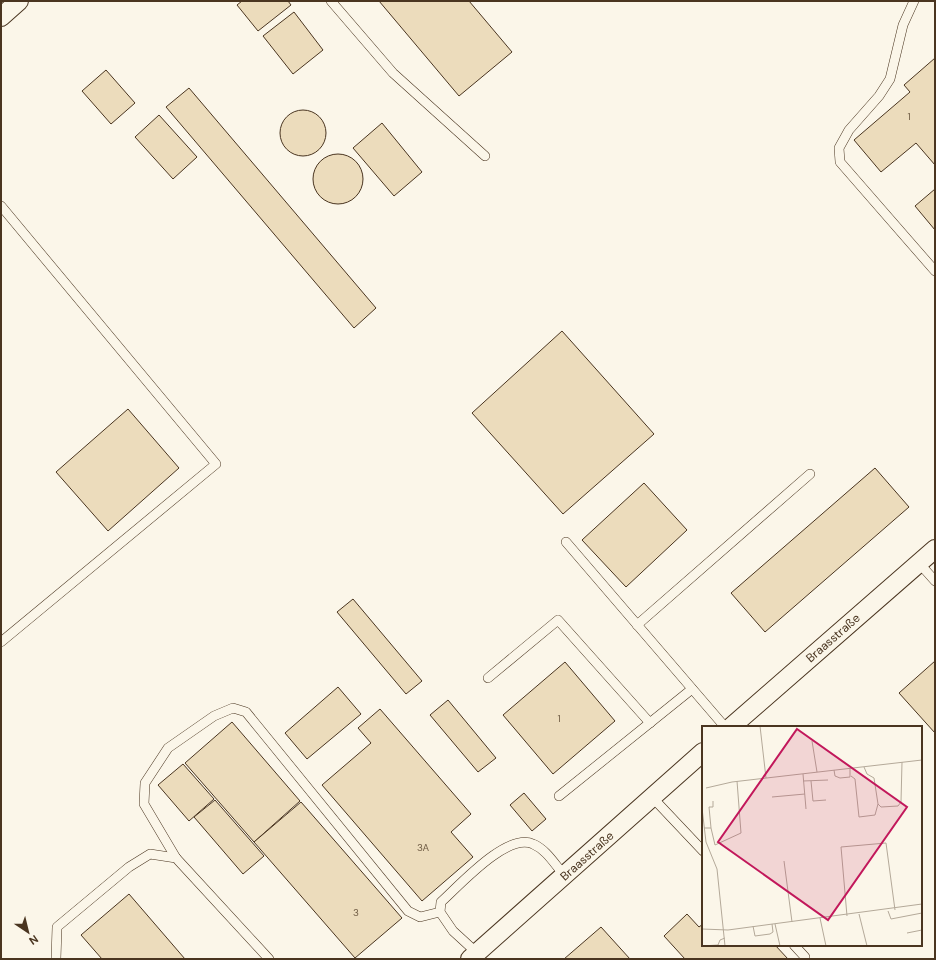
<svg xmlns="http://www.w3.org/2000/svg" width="936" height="960" viewBox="0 0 936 960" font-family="'DM Sans',sans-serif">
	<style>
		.building { fill: #ecdcbc; stroke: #4a3520 }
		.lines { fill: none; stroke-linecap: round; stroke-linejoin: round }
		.lane-casing { stroke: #4a3520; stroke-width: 10 }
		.street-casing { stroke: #4a3520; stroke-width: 20 }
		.lane { stroke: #fbf6e9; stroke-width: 9 }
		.street { stroke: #fbf6e9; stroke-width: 18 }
		.labels { text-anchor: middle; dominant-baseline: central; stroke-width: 3; stroke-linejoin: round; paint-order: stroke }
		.number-label { font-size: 10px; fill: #725f47 }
		.street-label { font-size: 12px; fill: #4a3520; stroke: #fbf6e9 }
		.inset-road { fill: none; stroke: #b4a999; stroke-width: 1 }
		.view { fill: #c2185b; fill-opacity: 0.15; stroke: #c2185b; stroke-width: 2 }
		.inset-edge { fill: none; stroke: #4a3520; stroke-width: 2 }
	</style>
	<rect width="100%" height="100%" fill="#fbf6e9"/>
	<g class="building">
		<path d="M242,1H288L291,5L258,31L237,5Z"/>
		<path d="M379,1H469L512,52L459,96Z"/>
		<path d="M294,12L323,50L293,74L263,36Z"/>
		<path d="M935,58V165L916,143L881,172L854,140L910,92L904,85Z"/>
		<path d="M106,70L135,103L111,124L82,91Z"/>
		<path d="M189,88L376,308L354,328L166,107Z"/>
		<circle cx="303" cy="133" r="23"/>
		<path d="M159,115L197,157L173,179L135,137Z"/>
		<path d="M382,123L422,172L394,196L353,148Z"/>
		<circle cx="338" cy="179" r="25"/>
		<path d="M935,189V230L915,206Z"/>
		<path d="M562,331L654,434L563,514L472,413Z"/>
		<path d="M128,409L179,468L108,531L56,472Z"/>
		<path d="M875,468L909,507L765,632L731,593Z"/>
		<path d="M644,483L687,530L626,587L582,540Z"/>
		<path d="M353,599L422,681L406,694L337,612Z"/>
		<path d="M935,661V733L899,693Z"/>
		<path d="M565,662L615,721L553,774L503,715Z"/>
		<path d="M338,687L361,714L307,759L285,733Z"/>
		<path d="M448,700L496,758L478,772L430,715Z"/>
		<path d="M380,709L471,814L451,832L473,857L422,901L322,785L371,743L358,728Z"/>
		<path d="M232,722L300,801L254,842L185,763Z"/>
		<path d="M183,764L214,799L189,821L158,785Z"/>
		<path d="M524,793L546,819L532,831L510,805Z"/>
		<path d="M215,800L264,856L243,874L194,817Z"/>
		<path d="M301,802L402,918L355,958L254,842Z"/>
		<path d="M129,894L185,959H102L81,935Z"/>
		<path d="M687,914L699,927L703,924V945H775L788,959H685L664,936Z"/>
		<path d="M601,927L630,959H564Z"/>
	</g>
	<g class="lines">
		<g class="lane-casing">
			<g id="lane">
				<path d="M331,1L393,73L485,156"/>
				<path d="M914,1L903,25L890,79L879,96L849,130L839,148L840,162L935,271"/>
				<path d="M1,206L216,464L1,642"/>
				<path d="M566,542L725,727"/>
				<path d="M919,563L935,581"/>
				<path d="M637,625L810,474"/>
				<path d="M488,678L558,620L650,723"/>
				<path d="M559,796L692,689"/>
				<path d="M652,797L703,851"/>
				<path d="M176,858L144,804L145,783L168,748L214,716L233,708L246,712L408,911L420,917L440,912"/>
				<path d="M794,945L805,957"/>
				<path d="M477,953L453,931L440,912L441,902C459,886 507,832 533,844C547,850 555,865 565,876"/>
				<path d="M56,959L57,927L129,867L150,854L176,858L269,959"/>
			</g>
		</g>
		<g class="street-casing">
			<g id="street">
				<path d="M1,17L19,1"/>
				<path d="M731,727L935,549"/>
				<path d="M470,959L703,752"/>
			</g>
		</g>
		<use href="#lane" class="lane"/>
		<use href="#street" class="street"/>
	</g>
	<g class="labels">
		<g class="number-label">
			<text x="909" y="116">1</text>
			<text x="559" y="718">1</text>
			<text x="423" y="847">3A</text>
			<text x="356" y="912">3</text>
		</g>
		<g class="street-label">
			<text transform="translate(833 638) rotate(-41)">Braasstraße</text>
			<text transform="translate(587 856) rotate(-42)">Braasstraße</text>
		</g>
	</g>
	<g transform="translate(702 726)">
		<rect width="220" height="220" fill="#fbf6e9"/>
		<path class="inset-road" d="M58,0L64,52M110,15L115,46M162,41L165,48L172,52L176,78L179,81L196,80L199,76L200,36M132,44L133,50L138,52L148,51V42M101,48L104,83M149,50L153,53L157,91L173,89L176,78M101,55L126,54M109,55L111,75L124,74M4,62L30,56L220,34M70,71L103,68M0,82L4,116L15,143L23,220M2,102H9L13,119L39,107L35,55M9,102L7,81H11V75M82,135L90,196M186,185L189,193L220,187M157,188L165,220M145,190L139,121L184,117L193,184M118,192L124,220M73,198L78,220M51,200L53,210L68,208L71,206L70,198M0,203L26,204L220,178M205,207L220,204M0,220L16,219L18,214L23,212"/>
		<path class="view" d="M95,3L205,81L126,194L16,116Z"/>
		<rect width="220" height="220" class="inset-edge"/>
	</g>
	<rect width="936" height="960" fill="none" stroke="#4a3520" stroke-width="4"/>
	<g transform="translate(28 932) rotate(145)" stroke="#fbf6e9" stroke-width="3" paint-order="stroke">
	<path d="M0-3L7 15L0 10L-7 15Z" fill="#4a3520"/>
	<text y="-6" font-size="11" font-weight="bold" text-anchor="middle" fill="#4a3520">N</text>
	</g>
</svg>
